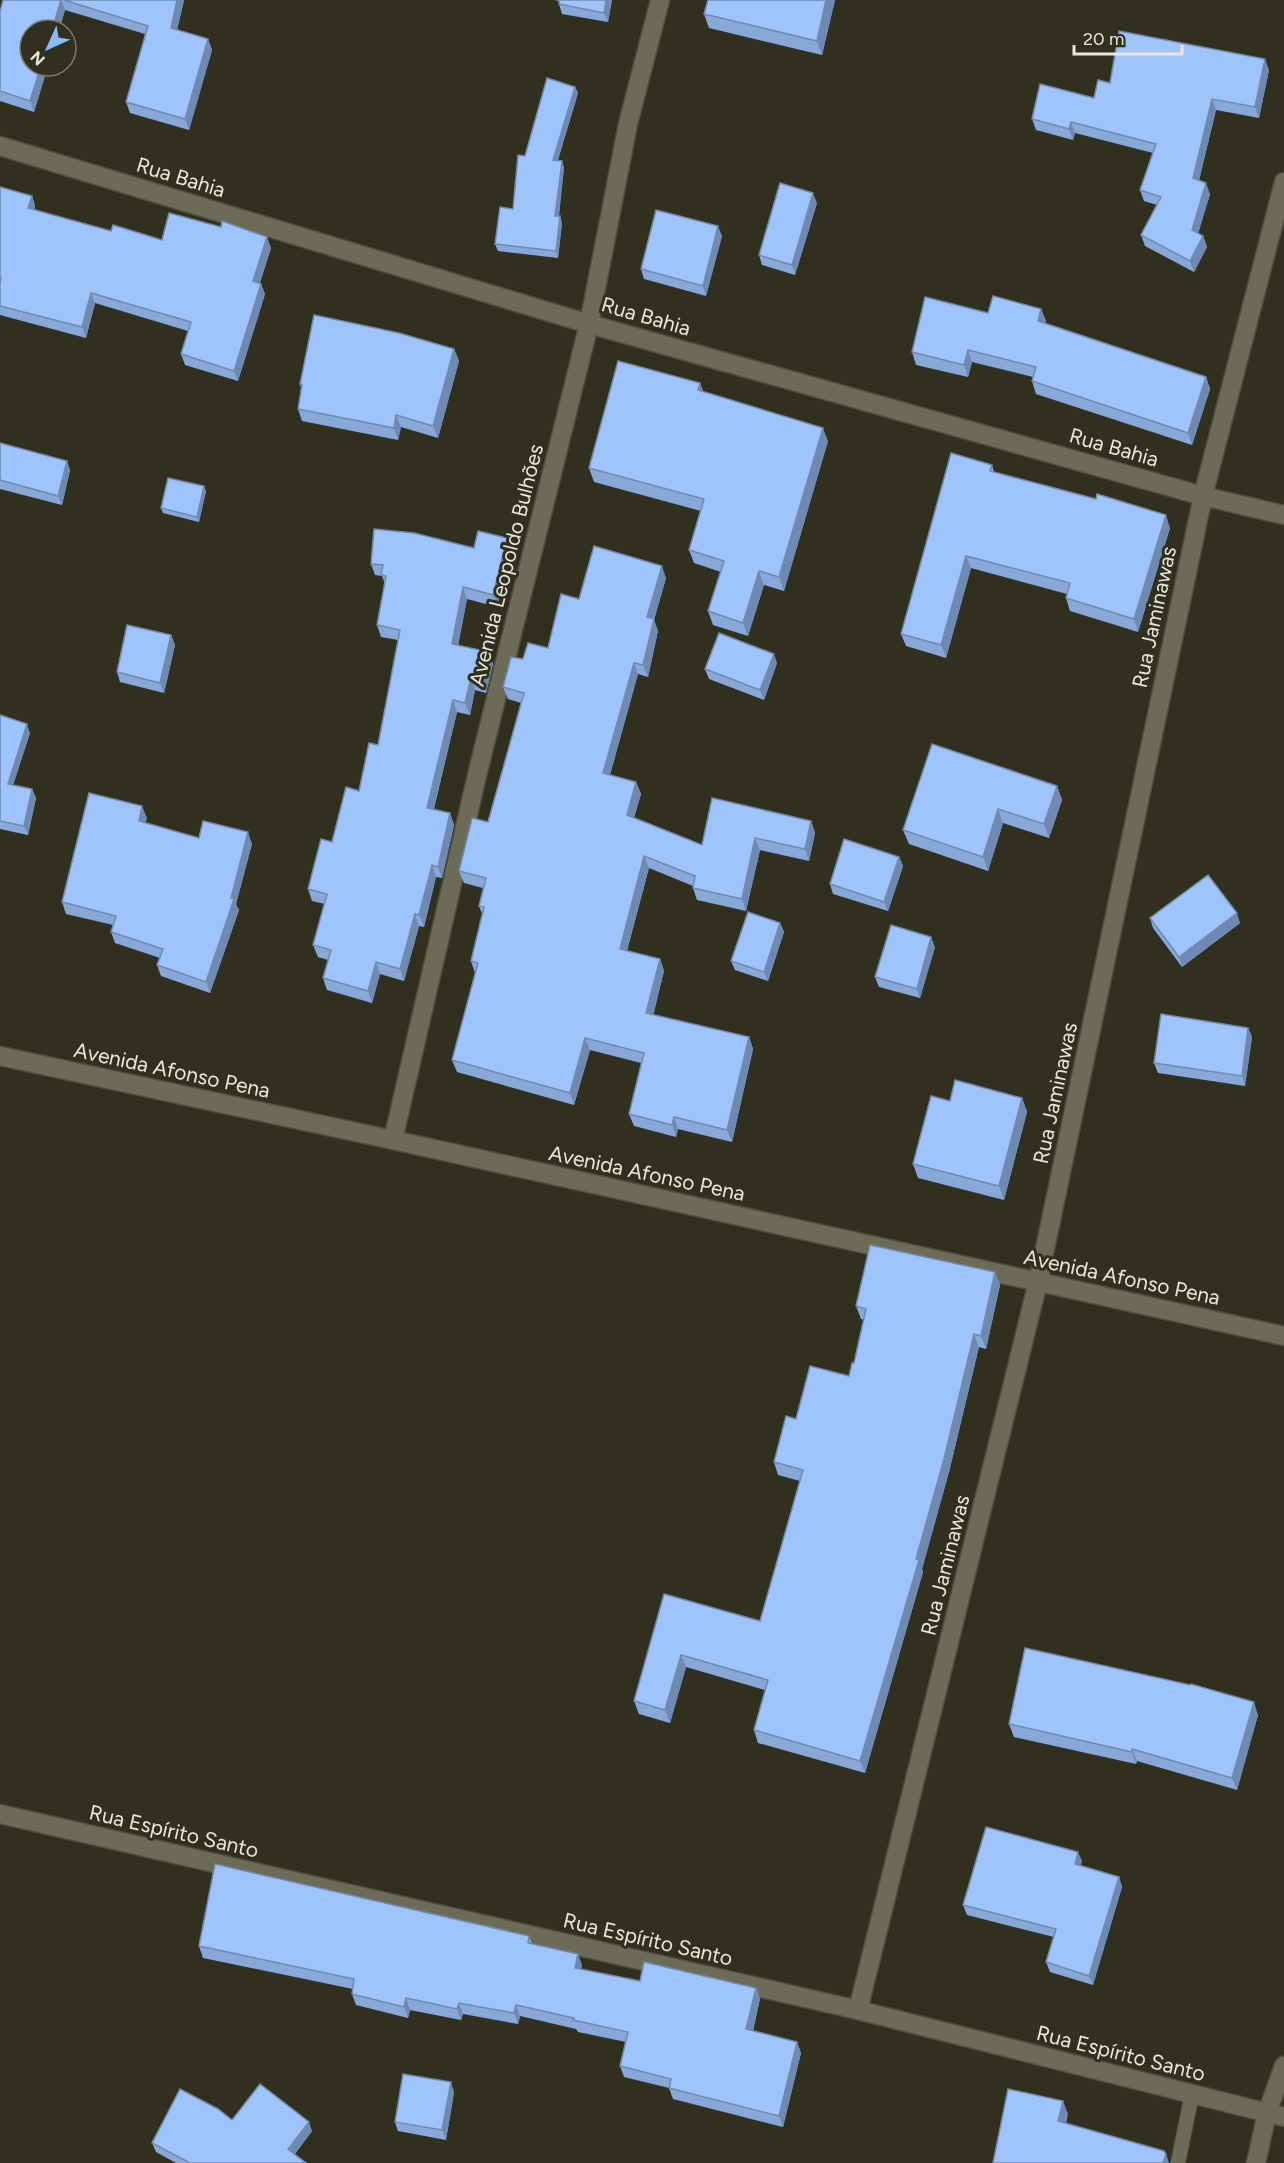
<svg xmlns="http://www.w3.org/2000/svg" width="1284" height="2163" viewBox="0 0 1284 2163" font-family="Figtree,sans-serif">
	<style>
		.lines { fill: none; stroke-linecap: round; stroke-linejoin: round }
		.service-casing { stroke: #4f4e3f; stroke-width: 16 }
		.minor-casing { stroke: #4f4e3f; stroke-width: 21 }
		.tertiary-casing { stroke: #4f4e3f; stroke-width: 21 }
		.secondary-casing { stroke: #4f4e3f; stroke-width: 21 }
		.service { stroke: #6c6b58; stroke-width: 14 }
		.minor { stroke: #6c6b58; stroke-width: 18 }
		.tertiary { stroke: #6c6b58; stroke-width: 18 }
		.secondary { stroke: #6c6b58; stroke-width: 18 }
		.wall { fill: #88a9d8 }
		.shaded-wall { fill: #6f89b0 }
		.building { fill: #9ec4fb; stroke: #6f89b0; stroke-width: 1.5 }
		.labels { text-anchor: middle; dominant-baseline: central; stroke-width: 6; stroke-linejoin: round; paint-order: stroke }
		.street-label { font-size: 21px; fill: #e8e7dc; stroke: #31301f }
	</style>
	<rect width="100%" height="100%" fill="#31301f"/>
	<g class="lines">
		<g class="service-casing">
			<path id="service" d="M1178,2163L1192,2094"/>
		</g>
		<g class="minor-casing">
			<g id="minor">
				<path d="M0,1056L393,1140L1284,1336"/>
				<path d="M393,1140L478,771L589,324"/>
				<path d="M858,2010L1038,1282L1203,496L1284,182"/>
			</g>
		</g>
		<g class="tertiary-casing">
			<g id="tertiary">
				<path d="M0,146L589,324L1203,496L1284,515"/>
				<path d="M589,324L628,124L660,0"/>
				<path d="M0,1814L858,2010L1284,2117"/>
			</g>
		</g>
		<g class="secondary-casing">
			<path id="secondary" d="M1256,2163L1267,2113L1284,2066"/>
		</g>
		<use href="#service" class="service"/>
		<use href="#minor" class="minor"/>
		<use href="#tertiary" class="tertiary"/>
		<use href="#secondary" class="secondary"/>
	</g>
	<g class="wall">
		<path d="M3,0H184L177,30L208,39L212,50L189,130L130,113L126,102L145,34L65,10L59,30H30V66H48L34,112L0,101V11Z"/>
		<path d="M554,0H612L608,22L562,14L559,4V1Z"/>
		<path d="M835,0L822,55L709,28L704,14Z"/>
		<path d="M1269,70L1259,118L1216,110L1199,180L1210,194L1198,233L1203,236L1207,247L1194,272L1145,246L1141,235L1157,205L1144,201L1140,190L1153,153L1075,133L1073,140L1036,130L1032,119L1094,98L1110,83Z"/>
		<path d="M575,87L578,93L558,160L564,167L559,216H560L562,223L558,258L498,251L495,244L513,209L525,156Z"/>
		<path d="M0,187L32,196L35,206L34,210L111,231L162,240L271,248L260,283L265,294L238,381L185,365L181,354L188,331L95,303L86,338L0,315Z"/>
		<path d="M817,203L795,275L762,265L759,255Z"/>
		<path d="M722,236L706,296L644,279L641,269Z"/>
		<path d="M1041,309L1046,321L1045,323L1206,377L1210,389L1192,445L1036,394L1032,381L1033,377L972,362L968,377L916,365L912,352L988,313Z"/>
		<path d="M454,349L459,361L438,438L401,427L398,440L302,421L298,409L301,388L300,384Z"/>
		<path d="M700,383L703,391L828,441L784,591L764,585L748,636L713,625L708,611L721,572L694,563L689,550L701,511L594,482L589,468Z"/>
		<path d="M0,443L67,461L70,470L62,505L0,489Z"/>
		<path d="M992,465L994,472L1170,528L1138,632L1070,611L1066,598L1067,594L971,568L946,658L906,646L901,634Z"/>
		<path d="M206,491L199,522L163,513L161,508Z"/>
		<path d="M507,538L511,549L497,607L467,599L458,646L489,652L493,664L486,693L475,690L470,715L457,712L434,809L450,813L454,825L442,878L436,877L424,927L419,926L404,981L380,974L372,1003L327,990L323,978L328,960L318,957L313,945L325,904L312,901L308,889L359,791L378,745L398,640L381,637L377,625L385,584L382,576L375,575L371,564L474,548Z"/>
		<path d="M666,578L654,620L658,631L648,677L638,674L610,775L636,782L641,794L634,818L702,845L811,821L815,833L809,861L760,850L746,911L697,900L693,888V886L649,868L627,951L660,959L664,971L653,1015L749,1037L753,1049L732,1142L678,1129L676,1137L634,1126L629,1114L641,1063L590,1050L574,1105L457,1072L452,1060L475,973L471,961L482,914L479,906L483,888L464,883L459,871L488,822L521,703L508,699L503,687L523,659L548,648L579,599Z"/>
		<path d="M171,635L175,645L164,693L120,682L117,672Z"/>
		<path d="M777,663L764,700L709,679L705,669Z"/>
		<path d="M0,715L30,733L13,785L32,789L36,798L28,835L0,829Z"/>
		<path d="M1057,786L1062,800L1049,838L1003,823L988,871L909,844L903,830Z"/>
		<path d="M147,818L145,823L199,838L252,844L236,904L239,910L210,993L161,976L157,965L160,958L115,943L111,932L113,925L66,914L62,902Z"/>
		<path d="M899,857L903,866L888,911L833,894L830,884Z"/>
		<path d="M1150,918L1240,923L1182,967L1153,928Z"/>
		<path d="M780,923L784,932L768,981L735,970L731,961Z"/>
		<path d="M935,947L920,998L879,987L875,977Z"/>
		<path d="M1248,1028L1252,1037L1245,1086L1158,1073L1154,1063Z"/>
		<path d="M1022,1098L1027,1112L1004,1200L918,1178L913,1164L950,1101Z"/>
		<path d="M995,1272L1000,1285L986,1349L979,1347L949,1472L922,1569L923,1572L865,1773L758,1743L754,1730L765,1690L686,1667L670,1723L639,1714L634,1701L664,1594L760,1621L800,1481L778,1475L774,1462L796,1419L849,1376L854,1363L864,1320L861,1319L856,1306Z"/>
		<path d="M1258,1715L1237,1790L1137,1761L1136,1764L1014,1737L1009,1724Z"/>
		<path d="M1082,1861L1080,1866L1119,1877L1122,1887L1093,1985L1050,1972L1046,1962L1054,1937L967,1915L963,1905Z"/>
		<path d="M529,1936L532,1944L582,1965L581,1969L640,1981L756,1988L760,1999L753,2031L797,2042L801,2053L783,2127L673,2099L669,2088L624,2077L620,2066L626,2042L578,2032L576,2029L520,2016L518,2024L463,2014L461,2020L410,2010L408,2018L356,2005L352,1994L353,1989L203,1958L199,1946Z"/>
		<path d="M454,2092L446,2140L398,2131L395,2122Z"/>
		<path d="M232,2120L312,2131L295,2154L306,2163H176L156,2152L152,2143Z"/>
	</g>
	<g class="shaded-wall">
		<path d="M61,0L65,10L59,30H52Z"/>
		<path d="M177,0H184L175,39L171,28Z"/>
		<path d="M606,0H612L608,22L604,13Z"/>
		<path d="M826,0H835L822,55L817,41Z"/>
		<path d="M208,39L212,50L189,130L185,119Z"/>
		<path d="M1265,59L1269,70L1259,118L1255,107Z"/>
		<path d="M41,66H48L34,112L30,101Z"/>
		<path d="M575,87L578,93L556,166L553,160Z"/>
		<path d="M1212,99L1216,110L1197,189L1193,178Z"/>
		<path d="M1071,122L1075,133L1073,140L1069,129Z"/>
		<path d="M562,161L564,167L558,222L555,216Z"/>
		<path d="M1206,183L1210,194L1196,241L1192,230Z"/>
		<path d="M813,193L817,203L795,275L792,265Z"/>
		<path d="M32,196L35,206L32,219L28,208Z"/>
		<path d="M560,216L562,223L558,258L556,251Z"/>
		<path d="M718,226L722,236L706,296L703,286Z"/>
		<path d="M1203,236L1207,247L1194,272L1190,261Z"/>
		<path d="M267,237L271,248L257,292L253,281Z"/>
		<path d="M261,284L265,294L238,381L234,371Z"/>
		<path d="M91,293L95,303L86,338L82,327Z"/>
		<path d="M1041,309L1046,321L1043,333L1038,321Z"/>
		<path d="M454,349L459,361L438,438L433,426Z"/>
		<path d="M968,350L972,362L968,377L964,365Z"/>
		<path d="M1206,377L1210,389L1192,445L1188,433Z"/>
		<path d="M700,383L705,397L698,390Z"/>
		<path d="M396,415L401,427L398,440L394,428Z"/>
		<path d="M823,428L828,441L784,591L779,577Z"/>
		<path d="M67,461L70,470L62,505L58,496Z"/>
		<path d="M204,486L206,491L199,522L197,517Z"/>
		<path d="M1166,515L1170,528L1138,632L1134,619Z"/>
		<path d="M507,538L511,549L497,607L493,595Z"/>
		<path d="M966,556L971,568L946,658L941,645Z"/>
		<path d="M662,566L666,578L654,620L658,631L648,677L643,665L647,617Z"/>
		<path d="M759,571L764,585L748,636L743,623Z"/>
		<path d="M463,587L467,599L456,656L452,644Z"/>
		<path d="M171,635L175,645L164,693L160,683Z"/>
		<path d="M489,652L493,664L486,693L482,681Z"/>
		<path d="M774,654L777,663L764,700L760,690Z"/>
		<path d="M634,663L638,674L607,785L603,773Z"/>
		<path d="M471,678L475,690L470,715L465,703Z"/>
		<path d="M453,700L457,712L431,819L427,808Z"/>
		<path d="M27,724L30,733L11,792L8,784Z"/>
		<path d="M636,782L641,794L631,827L627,815Z"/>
		<path d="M1057,786L1062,800L1049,838L1044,824Z"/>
		<path d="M32,789L36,798L28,835L24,826Z"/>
		<path d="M142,806L147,818L143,832L139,821Z"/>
		<path d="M998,809L1003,823L988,871L983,857Z"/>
		<path d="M450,813L454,825L442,878L438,867Z"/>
		<path d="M811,821L815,833L809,861L805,849Z"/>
		<path d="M248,832L252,844L236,904L239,910L210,993L206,982L231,898Z"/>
		<path d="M755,838L760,850L746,911L742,899Z"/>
		<path d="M644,856L649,868L624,961L620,949Z"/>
		<path d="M899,857L903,866L888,911L884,902Z"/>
		<path d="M432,865L436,877L424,927L419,915Z"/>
		<path d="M1237,913L1240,923L1182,967L1179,957Z"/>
		<path d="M415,914L419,926L404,981L400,969Z"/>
		<path d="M780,923L784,932L768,981L764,972Z"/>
		<path d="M931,937L935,947L920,998L917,989Z"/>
		<path d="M660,959L664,971L651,1025L646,1013Z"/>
		<path d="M376,962L380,974L372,1003L368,991Z"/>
		<path d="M1248,1028L1252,1037L1245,1086L1242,1076Z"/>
		<path d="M749,1037L753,1049L732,1142L727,1130Z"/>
		<path d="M585,1038L590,1050L574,1105L570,1093Z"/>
		<path d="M1022,1098L1027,1112L1004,1200L999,1186Z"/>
		<path d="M674,1117L678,1129L676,1137L672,1125Z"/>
		<path d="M995,1272L1000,1285L986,1349L981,1336Z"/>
		<path d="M974,1334L979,1347L949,1472L922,1569L923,1572L865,1773L860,1761L916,1559Z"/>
		<path d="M681,1655L686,1667L670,1723L665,1710Z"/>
		<path d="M1254,1702L1258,1715L1237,1790L1232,1778Z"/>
		<path d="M1132,1749L1137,1761L1136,1764L1132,1752Z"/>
		<path d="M1078,1852L1082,1861L1078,1873L1075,1864Z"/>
		<path d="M1119,1877L1122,1887L1093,1985L1089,1976Z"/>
		<path d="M578,1954L582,1965L579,1979L575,1968Z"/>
		<path d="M756,1988L760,1999L750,2040L746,2029Z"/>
		<path d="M406,1998L410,2010L408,2018L404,2007Z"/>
		<path d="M459,2003L463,2014L461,2020L457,2009Z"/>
		<path d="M516,2005L520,2016L518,2024L514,2013Z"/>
		<path d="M797,2042L801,2053L783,2127L779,2116Z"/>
		<path d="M451,2082L454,2092L446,2140L442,2130Z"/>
		<path d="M1063,2101L1068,2114L1064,2135L1058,2121Z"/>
		<path d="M309,2122L312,2131L291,2158L288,2149Z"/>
		<path d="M1166,2154L1169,2163H1163Z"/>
	</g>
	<g class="building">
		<path d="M3,0H61L52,30H30V66H41L30,101L0,91V11Z"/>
		<path d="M64,0H177L171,28L208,39L185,119L126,102L148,26Z"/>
		<path d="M559,0H606L604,13L559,4Z"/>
		<path d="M708,0H826L817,41L704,14Z"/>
		<path d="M1119,31L1265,59L1255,107L1212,99L1193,178L1206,183L1192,230L1203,236L1190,261L1141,235L1161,197L1140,190L1156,144L1071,122L1069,129L1032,119L1040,84L1094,98L1098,80L1110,83Z"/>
		<path d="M547,78L575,87L553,160L562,161L555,216H560L556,251L495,244L500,207L513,209L518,155L525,156Z"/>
		<path d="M780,183L813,193L792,265L759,255Z"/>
		<path d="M0,187L32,196L28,208L111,231L113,225L162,240L169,213L221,227L222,221L267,237L253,281L261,284L234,371L181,354L191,322L91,293L82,327L0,306V283L1,278L0,277Z"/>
		<path d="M656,210L718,226L703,286L641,269Z"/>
		<path d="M993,296L1041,309L1038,321L1206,377L1188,433L1032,381L1036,367L968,350L964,365L912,352L925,297L988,313Z"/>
		<path d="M314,315L399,333L454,349L433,426L396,415L394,428L298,409L302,385L300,384Z"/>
		<path d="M618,361L700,383L698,390L823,428L779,577L759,571L743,623L708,611L724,561L689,550L704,499L589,468Z"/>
		<path d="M0,443L67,461L58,496L0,480Z"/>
		<path d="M951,453L992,465L990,471L1096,499L1097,494L1166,515L1134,619L1066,598L1070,583L966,556L941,645L901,634Z"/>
		<path d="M168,478L204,486L197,517L161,508Z"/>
		<path d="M374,529L414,533L474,548L478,531L507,538L493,595L463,587L452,644L489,652L482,681L471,678L465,703L453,700L427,808L450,813L438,867L432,865L419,915L415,914L400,969L376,962L368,991L323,978L331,950L313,945L327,894L308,889L321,839L332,842L346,787L359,791L369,743L378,745L400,630L377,625L386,576L381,575L383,565L371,564Z"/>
		<path d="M594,546L662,566L647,617L654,619L643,665L634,663L603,773L636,782L627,815L702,845L712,798L811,821L805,849L755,838L742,899L693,888L695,876L644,856L620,949L660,959L646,1013L749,1037L727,1130L674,1117L672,1125L629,1114L644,1053L585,1038L570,1093L452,1060L478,963L471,961L484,907L479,906L486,878L459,871L472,818L488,822L524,693L503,687L511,657L523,659L528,643L548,648L561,594L579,599Z"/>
		<path d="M127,625L171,635L160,683L117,672Z"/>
		<path d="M719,633L774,654L760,690L705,669Z"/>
		<path d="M0,715L27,724L8,784L32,789L24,826L0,821Z"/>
		<path d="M932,744L1057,786L1044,824L998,809L983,857L903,830Z"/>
		<path d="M89,793L142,806L139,821L199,838L203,821L248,832L231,898L234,899L206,982L157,965L163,949L111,932L116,916L62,902Z"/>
		<path d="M844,839L899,857L884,902L830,884Z"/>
		<path d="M1208,875L1237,913L1179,957L1150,918Z"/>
		<path d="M748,912L780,923L764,972L731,961Z"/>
		<path d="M891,925L931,937L917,989L875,977Z"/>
		<path d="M1161,1014L1248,1028L1242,1076L1154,1063Z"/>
		<path d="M955,1080L1022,1098L999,1186L913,1164L931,1096L950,1101Z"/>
		<path d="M870,1245L995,1272L981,1336L974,1334L944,1459L916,1559L919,1560L860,1761L754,1730L768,1680L681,1655L665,1710L634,1701L664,1594L760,1621L803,1470L774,1462L786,1416L796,1419L810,1366L849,1376L852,1363H854L866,1309L856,1306Z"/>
		<path d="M1025,1648L1190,1685L1191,1684L1254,1702L1232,1778L1132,1749V1752L1009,1724Z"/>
		<path d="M986,1827L1078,1852L1075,1864L1119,1877L1089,1976L1046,1962L1056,1929L963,1905Z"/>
		<path d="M215,1864L529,1936L528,1943L578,1954L575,1968L640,1981L644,1962L756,1988L746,2029L797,2042L779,2116L669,2088L671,2079L620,2066L628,2032L573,2020L574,2018L516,2005L514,2013L459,2003L457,2009L406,1998L404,2007L352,1994L354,1979L199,1946Z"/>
		<path d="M403,2074L451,2082L442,2130L395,2122Z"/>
		<path d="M260,2084L309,2122L288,2149L306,2163H190L152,2143L180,2089L218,2109L232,2120Z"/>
		<path d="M1008,2089L1063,2101L1058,2121L1164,2151L1166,2154L1163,2163H993Z"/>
	</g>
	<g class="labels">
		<g class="street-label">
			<text transform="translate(181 177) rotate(17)">Rua Bahia</text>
			<text transform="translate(646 316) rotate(16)">Rua Bahia</text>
			<text transform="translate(1114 447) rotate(16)">Rua Bahia</text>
			<text transform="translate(506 565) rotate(-76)">Avenida Leopoldo Bulhões</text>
			<text transform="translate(1154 617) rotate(-78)">Rua Jaminawas</text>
			<text transform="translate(172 1070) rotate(12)">Avenida Afonso Pena</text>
			<text transform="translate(1055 1093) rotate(-78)">Rua Jaminawas</text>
			<text transform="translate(647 1173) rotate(12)">Avenida Afonso Pena</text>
			<text transform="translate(1122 1277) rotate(12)">Avenida Afonso Pena</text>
			<text transform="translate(945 1565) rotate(-76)">Rua Jaminawas</text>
			<text transform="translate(174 1831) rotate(13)">Rua Espírito Santo</text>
			<text transform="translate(648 1939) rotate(13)">Rua Espírito Santo</text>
			<text transform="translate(1121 2053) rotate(14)">Rua Espírito Santo</text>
		</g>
	</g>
	<g transform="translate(48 48) rotate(225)"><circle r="28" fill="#31301f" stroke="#7a796b" stroke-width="1.5"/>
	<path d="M0-4.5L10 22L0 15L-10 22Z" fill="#8abafc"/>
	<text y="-9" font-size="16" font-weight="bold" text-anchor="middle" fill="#e8e7dc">N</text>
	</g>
	<path d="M1074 45v9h108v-9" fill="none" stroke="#e8e7dc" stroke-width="3"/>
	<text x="1083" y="45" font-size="18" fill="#e8e7dc" stroke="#31301f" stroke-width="4.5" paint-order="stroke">20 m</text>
</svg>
